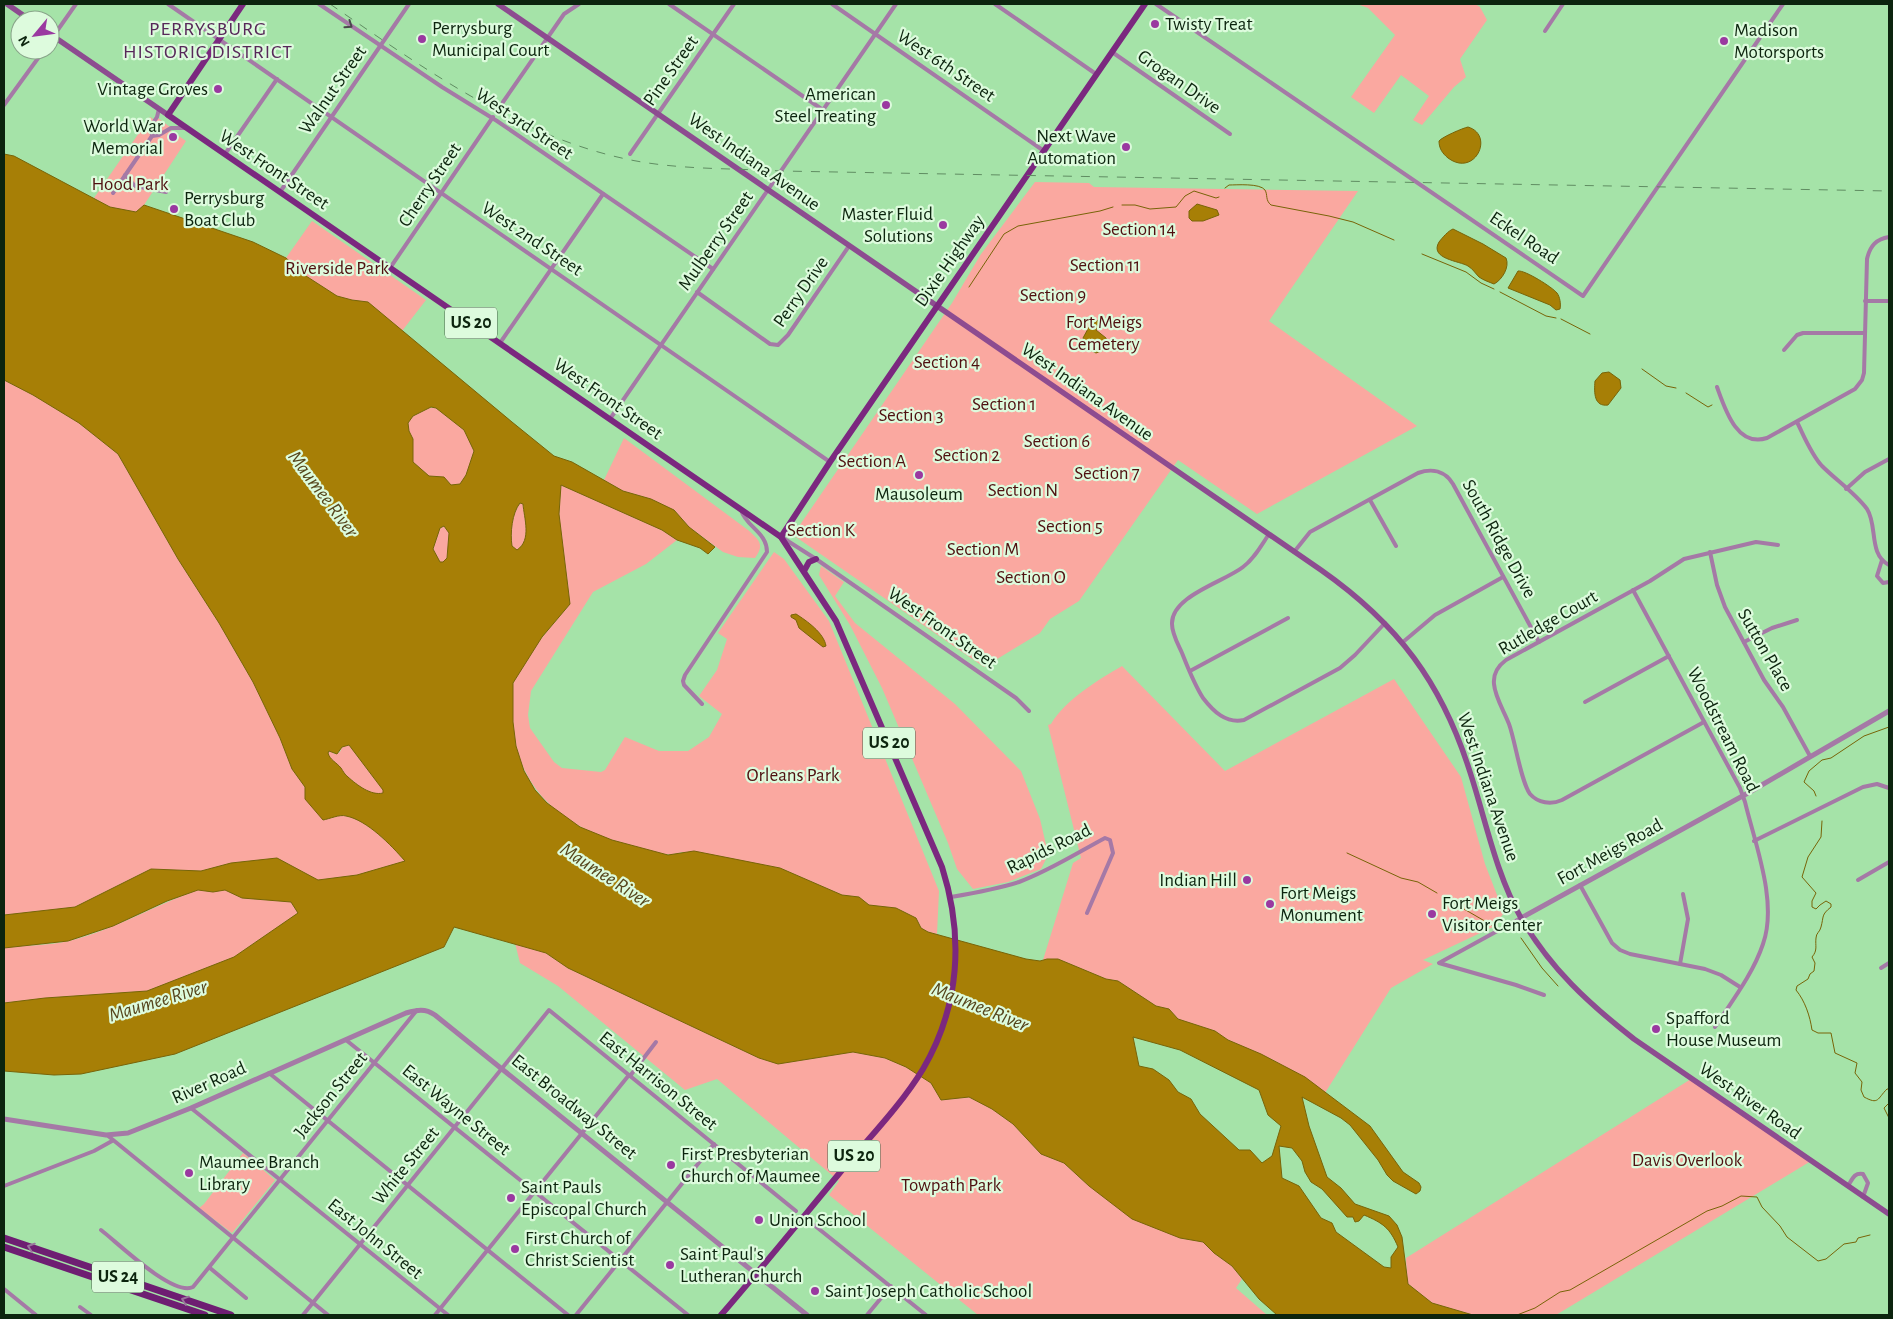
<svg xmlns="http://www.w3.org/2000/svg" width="1893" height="1319" viewBox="0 0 1893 1319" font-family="'Alegreya Sans',sans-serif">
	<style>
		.green { fill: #faa8a0 }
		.water { fill: #a77f06; stroke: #786408; fill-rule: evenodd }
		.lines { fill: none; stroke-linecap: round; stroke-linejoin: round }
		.stream { stroke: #786408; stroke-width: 1 }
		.minor { stroke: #a579a6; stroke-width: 4 }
		.tertiary { stroke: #a579a6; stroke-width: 5 }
		.secondary { stroke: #8d4c90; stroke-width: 5.5 }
		.primary { stroke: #7b287f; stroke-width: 6 }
		.trunk { stroke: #6e1e72; stroke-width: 7 }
		.rail { stroke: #608d62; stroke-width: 1; stroke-dasharray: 9 9; stroke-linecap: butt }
		.oneway { stroke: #49464b }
		.oneway2 { stroke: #9a769d }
		.poi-dot { fill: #9a39a0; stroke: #ddfbdd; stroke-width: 2 }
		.labels { text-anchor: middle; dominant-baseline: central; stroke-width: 4.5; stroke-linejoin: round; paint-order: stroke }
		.shield { fill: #ddfbdd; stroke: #4b644c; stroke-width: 1 }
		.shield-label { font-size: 18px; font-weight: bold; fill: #0c240e }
		.poi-label { font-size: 19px; fill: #0c240e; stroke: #ddfbdd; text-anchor: start }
		.street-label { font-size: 19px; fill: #0c240e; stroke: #ddfbdd }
		.park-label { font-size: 19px; fill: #4f1010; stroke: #ddfbdd }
		.neighbourhood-label { font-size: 20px; letter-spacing: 1px; fill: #572859; stroke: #ddfbdd }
		.water-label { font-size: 20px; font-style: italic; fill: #56451c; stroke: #ddfbdd }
	</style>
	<rect width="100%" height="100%" fill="#a5e3a8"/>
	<g class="green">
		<path d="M1357,4H1475L1480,7L1487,20L1460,59L1466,77L1454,87L1422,125L1413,120L1429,96L1401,75L1374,113L1351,97L1395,35L1368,8Z"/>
		<path d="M150,117L156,121L158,118L170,127L167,128L186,141L144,205L136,212L110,207L94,198Z"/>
		<path d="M1035,182L1089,183L1094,187L1358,191L1269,321L1417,426L1257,514L1178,460L1079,601L1050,619L1040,633L984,667L793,535L952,303L981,254Z"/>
		<path d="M312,221L426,300L402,331L368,302L352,300L337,296L306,276L286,258Z"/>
		<path d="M4,380L33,395L79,423L118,454L178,559L219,623L253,682L280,738L292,769L305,787L323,820C329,819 340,814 346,816C367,820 391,845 405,861L357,875L318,880L277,858L231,863L201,871L151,869L75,907L4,915Z"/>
		<path d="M429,408H436L464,430L474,451L466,475L460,484L451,485L444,477L429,476L413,462V439L409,431L408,423L413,416Z"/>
		<path d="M624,438L748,530C759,540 765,544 755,558L738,557L723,552L689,527L674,510L651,499L623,491L604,480Z"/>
		<path d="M561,485L662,530L677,540L646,564L593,592L531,691L528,715L530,728L554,762L562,768L601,772L605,770L625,737L659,751H688L709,737L722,714L699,696L717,670L727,639L718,633L774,552L784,559L829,621L939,891L937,934L928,932L921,928L916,918L896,908L869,905L859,897L842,895L780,868L682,852C663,859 638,847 619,842C558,825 512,782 513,715C513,706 510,690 514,681C526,654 551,627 570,604L559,516Z"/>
		<path d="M520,503L523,504C524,518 532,540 517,550L512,546C510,533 512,513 520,503Z"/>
		<path d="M444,526L449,533L447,558L443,562H440L433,549L440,528Z"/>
		<path d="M821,566L844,582L835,596L855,623L955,704L1021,771L1040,819L1047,849V857L1041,869L1008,882L973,889L957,869L948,843L882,688L850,625L819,575Z"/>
		<path d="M1122,666L1225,771L1394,679L1461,777L1485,864L1504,913L1493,927L1423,960L1433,964L1391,988L1325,1093L1273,1060L1228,1040L1215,1031L1178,1019L1169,1009L1156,1006L1118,981L1106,979L1058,959L1043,960L1073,863L1081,858L1048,725L1051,724C1065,700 1098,680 1122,666Z"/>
		<path d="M349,745L383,790V794C371,796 357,785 348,777C344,774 341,769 338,765C333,761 329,759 328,753L330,751L335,754L340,752L342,747Z"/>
		<path d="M198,890L213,892L225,890L242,898L291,902L298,913L234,957L147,991L45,998L4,1003V948C25,945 48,946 69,941C114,930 155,905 198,890Z"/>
		<path d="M515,943L546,953L568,968L759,1058L778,1064L853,1052L885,1058L906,1067L931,1083L941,1100L969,1097L992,1109L1013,1124L1041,1154L1064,1163L1089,1186L1180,1238L1203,1242L1214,1253L1232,1266L1242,1279L1236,1288L1267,1315H978L829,1195L839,1181L717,1079L685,1090L558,986L520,963Z"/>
		<path d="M1691,1079L1811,1161L1556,1315H1473L1432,1303L1407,1283L1406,1258Z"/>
		<path d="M243,1153L275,1180L232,1233L199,1208L204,1204Z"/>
	</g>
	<g class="water">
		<path d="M1468,127C1495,135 1475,178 1448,158C1442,153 1439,148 1439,141C1442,137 1463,128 1468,127Z"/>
		<path d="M4,154L14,156L110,207L136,212L144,205L253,242L286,258L306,276L337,296L352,300L368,302L512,422L554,456L572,462L623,491L651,499L674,510L689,527L715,547L708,554L700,548L677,540L662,530L561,485L559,514L570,604L542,637L513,683V722L516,746L524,771L535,790L547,803L580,827L612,840L668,855L694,851L780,868L842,895L859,897L869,905L896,908L916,918L921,928L928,932L1026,959L1040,961L1047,959H1058L1106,979L1118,981L1156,1006L1169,1009L1178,1019L1215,1031L1228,1040L1261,1054L1305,1077L1370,1126L1403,1172L1419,1183L1421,1187L1420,1191L1416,1194L1393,1181L1387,1175L1378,1160L1350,1125L1341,1118L1302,1097L1309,1126L1327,1177L1341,1188L1355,1204L1389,1216L1397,1225L1402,1237L1408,1284L1432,1303L1473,1315H1277L1259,1299L1232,1266L1214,1253L1203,1242L1180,1238L1132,1219L1089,1186L1064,1163L1041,1154L1013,1124L992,1109L969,1097L941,1100L931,1083L906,1067L885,1058L853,1052L778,1064L759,1058L568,968L546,953L454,927L444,947L175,1054L81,1074L54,1075L4,1071V1003L45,998L147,991L234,957L298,913L291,902L242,898L225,890L213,892L198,890L167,901L113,926L68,941L4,948V915L75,907L151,869L201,871L231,863L277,858L318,880L357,875L405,861C391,845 367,820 346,816C340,814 329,819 323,820L305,799V787L292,769L280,738L253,682L219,623L178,559L118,454L79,423L33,395L4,380ZM431,407L436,408L464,430L474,451L466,475L460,484L451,485L444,477L429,476L413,462V439L409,431L408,423L413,416ZM520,503L523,504C524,518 532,540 517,550L512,546C510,533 512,513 520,503ZM444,526L449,533L447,558L443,562H440L433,549L440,528ZM349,745L383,790V793C371,796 357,785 348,777C345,775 343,771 341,768C336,762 330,760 328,753L329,751L337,754L342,747ZM1133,1037L1180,1050L1259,1090L1268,1115L1281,1126L1272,1156L1262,1163L1250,1150H1239L1200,1114L1191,1099L1178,1092L1169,1080L1153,1069L1139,1066ZM1279,1146L1292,1148L1302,1161L1305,1172L1311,1182L1322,1189L1347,1217H1353L1355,1222L1359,1221L1364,1215C1383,1223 1390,1228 1398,1247L1391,1257V1268L1384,1267L1336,1232L1332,1223L1321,1218L1299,1186L1282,1178Z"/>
		<path d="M1197,204L1217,210L1219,215L1203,221H1192L1189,218V211Z"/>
		<path d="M1453,229L1483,244L1506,258C1510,267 1502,280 1494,284C1489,282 1483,280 1479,277C1475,273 1473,269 1468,266C1460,261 1429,259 1439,242C1443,237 1448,231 1453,229Z"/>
		<path d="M1518,271C1525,270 1552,287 1557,293C1560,297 1561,304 1560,309L1556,310L1550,305L1508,288Z"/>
		<path d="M1098,320L1099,322L1096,330L1106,338L1108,343L1104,350L1096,353L1086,348L1083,338L1089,327Z"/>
		<path d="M1609,372L1620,380L1621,388L1608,405C1594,407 1594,393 1595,381L1602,373Z"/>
		<path d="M796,614C807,621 824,633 826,646L823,647L799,628L796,620L791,617V615Z"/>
	</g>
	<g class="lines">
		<g class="stream">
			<path d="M1225,188L1229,185C1236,185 1260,183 1265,190C1268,195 1265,200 1271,205L1329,216L1353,222L1394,240"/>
			<path d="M1122,205H1135L1150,209L1176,207L1185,196L1194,191L1216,198L1219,197"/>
			<path d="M1422,254L1466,272L1481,283L1494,289"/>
			<path d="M969,287L1004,234L1018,226L1100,211L1113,207"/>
			<path d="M1500,292L1546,316L1556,318"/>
			<path d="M1561,319L1590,334"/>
			<path d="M1642,369L1666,386L1676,388"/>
			<path d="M1686,393L1708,407L1712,405"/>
			<path d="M1816,796L1814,791L1804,782L1809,771L1822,760L1831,758L1864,736L1889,727"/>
			<path d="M1822,821L1821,837L1808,857L1802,877L1816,893L1812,901V907L1816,909L1820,905L1826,901L1831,904V907C1821,915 1824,916 1821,927C1820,932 1816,933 1816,938C1815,946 1818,950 1812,957L1815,963L1814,971L1810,974L1808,979L1797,986L1796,990C1805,1001 1810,1016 1812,1030L1818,1033H1831L1835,1053L1857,1063L1855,1073L1862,1082L1861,1090L1864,1097C1879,1105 1877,1099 1887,1089H1889"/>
			<path d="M1347,853L1401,878L1418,882L1437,893"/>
			<path d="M1445,898L1495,927"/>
			<path d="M1521,938L1542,968L1558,986"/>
			<path d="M1889,1103L1884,1108L1889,1118"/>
			<path d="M1517,1315L1535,1308L1560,1292L1570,1290L1707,1211L1722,1206L1741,1196L1757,1197L1762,1207L1780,1226L1787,1237L1818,1261L1826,1259L1844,1244L1856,1242L1858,1238L1870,1235"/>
		</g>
		<g class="minor">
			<path d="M168,4L830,462"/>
			<path d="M319,4L442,87L497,121L713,269"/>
			<path d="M669,4L823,110"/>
			<path d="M832,4L1044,151"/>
			<path d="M995,4L1096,74"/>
			<path d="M1156,4L1583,296L1783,4"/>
			<path d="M1545,31L1563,4"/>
			<path d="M50,41L76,4"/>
			<path d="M1112,52L1230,134"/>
			<path d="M503,102L564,14L579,4"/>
			<path d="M4,105L44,50"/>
			<path d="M152,136L151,126L157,117L159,109"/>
			<path d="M225,154L277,79"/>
			<path d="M630,154L734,4"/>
			<path d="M125,175L135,186L166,192"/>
			<path d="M280,192L409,4"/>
			<path d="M113,193L152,136L159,135L171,128H185"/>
			<path d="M390,268L493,117"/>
			<path d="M697,292L770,344L778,345L788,335L849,246"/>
			<path d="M1865,301H1889"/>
			<path d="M500,343L603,194"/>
			<path d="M1784,350L1797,335L1803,333H1864"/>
			<path d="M1717,387C1725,409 1737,448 1767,438L1855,389L1862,380L1864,373L1867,259C1870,246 1876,239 1889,237"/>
			<path d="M610,419L896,4"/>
			<path d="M1797,422C1804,436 1811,454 1822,466C1836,480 1855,493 1867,509C1878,526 1868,554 1889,565"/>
			<path d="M1846,489L1865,472L1889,459"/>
			<path d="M1370,500L1396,546"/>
			<path d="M1269,534C1261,546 1254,559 1243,567C1224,582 1171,596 1172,624C1172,634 1178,644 1182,653C1188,668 1194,684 1203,698C1213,711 1226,724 1244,720L1340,668L1355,655L1385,623"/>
			<path d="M783,538L816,559L1016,698L1029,711"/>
			<path d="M1294,552L1310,532L1418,473C1432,468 1445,471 1453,484L1539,642"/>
			<path d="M1710,552L1717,585L1725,607L1764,680L1783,707L1810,756"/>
			<path d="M1882,560L1877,576L1883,583L1889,582"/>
			<path d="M1633,590L1740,788L1745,802C1755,844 1778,902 1763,944C1753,974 1732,1001 1715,1027"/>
			<path d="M1403,642L1435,615L1503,577"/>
			<path d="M1744,642L1772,628L1797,620"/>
			<path d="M1190,671L1288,618"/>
			<path d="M1585,702L1669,656"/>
			<path d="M702,704L684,685L683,681L685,675L767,552C767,532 746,527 741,510"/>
			<path d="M1704,722L1562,800C1551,805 1538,803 1530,794C1521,782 1515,740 1509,724C1504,711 1495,697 1494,684C1493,674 1498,666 1506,660L1650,581L1684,559L1756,542L1778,545"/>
			<path d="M1754,841L1863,787L1877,784L1889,788"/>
			<path d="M1858,880L1889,862"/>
			<path d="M1580,885L1612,943L1620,950L1630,954L1705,969L1721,975L1740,987"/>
			<path d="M951,897C974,893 997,889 1019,882C1049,871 1077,853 1105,838L1110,840L1113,853L1087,913"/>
			<path d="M1521,918L1439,963L1516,985L1544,995"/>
			<path d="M1680,964L1688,919L1683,894"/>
			<path d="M1881,968L1889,963"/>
			<path d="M346,1040L688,1315"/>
			<path d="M269,1073L568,1315"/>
			<path d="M630,1076L656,1042"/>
			<path d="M191,1108L448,1315"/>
			<path d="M107,1135L328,1315"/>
			<path d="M4,1186L94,1151L112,1141"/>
			<path d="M1848,1186C1852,1180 1854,1172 1863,1174L1868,1183L1863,1197"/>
			<path d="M809,1221L926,1315"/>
			<path d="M101,1230C118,1243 173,1297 193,1287L417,1010"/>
			<path d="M210,1268L246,1298"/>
			<path d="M4,1289L36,1315"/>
			<path d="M80,1307L91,1315"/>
			<path d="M303,1315L549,1010L796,1211"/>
			<path d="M435,1315L629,1075"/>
			<path d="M576,1315L714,1144"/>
			<path d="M867,1315L891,1286"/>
		</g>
		<g class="tertiary">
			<path d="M1521,918L1748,793L1889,711"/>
			<path d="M4,1119L106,1135L128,1133L191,1108L406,1013C417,1010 425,1008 435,1015L807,1315"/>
		</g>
		<g class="secondary">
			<path d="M7,4L30,20"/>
			<path d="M498,4L1321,570C1398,624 1442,683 1470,772C1486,821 1496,874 1521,918C1551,969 1588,1003 1634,1039L1889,1214"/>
			<path d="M50,34L168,115"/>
		</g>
		<g class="primary">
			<path d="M243,4L168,115L781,537L836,621L942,867C964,936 960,1006 923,1069C900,1107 866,1141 838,1175C799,1222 761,1269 721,1315"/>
			<path d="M781,537L830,462L1145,4"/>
			<path d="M804,571L809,562L816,559"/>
		</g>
		<g class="trunk">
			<path d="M4,1238L231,1315"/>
			<path d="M4,1247L205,1315"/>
		</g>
		<path class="rail" d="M330,4C422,67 515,135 626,159C677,170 729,168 781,171L1889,191"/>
	</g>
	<defs><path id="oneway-chevron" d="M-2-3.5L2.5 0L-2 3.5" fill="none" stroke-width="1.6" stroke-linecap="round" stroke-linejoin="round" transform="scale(1.25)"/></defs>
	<use class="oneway" href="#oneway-chevron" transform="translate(349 25) rotate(35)"/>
	<g class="oneway2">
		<use href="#oneway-chevron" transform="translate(31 1247) rotate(-161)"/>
		<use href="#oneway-chevron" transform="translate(185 1300) rotate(-161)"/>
	</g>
	<g class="poi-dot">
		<circle cx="1155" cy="24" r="5"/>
		<circle cx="422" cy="39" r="5"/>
		<circle cx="1724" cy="41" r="5"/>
		<circle cx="218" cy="89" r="5"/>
		<circle cx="886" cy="105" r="5"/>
		<circle cx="173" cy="137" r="5"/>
		<circle cx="1126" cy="147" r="5"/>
		<circle cx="174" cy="209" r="5"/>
		<circle cx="943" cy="225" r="5"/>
		<circle cx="919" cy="475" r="5"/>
		<circle cx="1247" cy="880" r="5"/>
		<circle cx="1270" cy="904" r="5"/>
		<circle cx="1432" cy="914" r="5"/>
		<circle cx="1656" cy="1029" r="5"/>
		<circle cx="671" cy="1165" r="5"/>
		<circle cx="189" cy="1173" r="5"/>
		<circle cx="511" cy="1198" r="5"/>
		<circle cx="759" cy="1220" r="5"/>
		<circle cx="515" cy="1249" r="5"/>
		<circle cx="670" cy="1265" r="5"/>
		<circle cx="815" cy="1291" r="5"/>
	</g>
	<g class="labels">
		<g class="shield">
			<rect x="445" y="307.5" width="52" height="31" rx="4"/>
			<rect x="863" y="727.5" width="52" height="31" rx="4"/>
			<rect x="828" y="1140.5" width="52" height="31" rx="4"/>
			<rect x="92" y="1261.5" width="52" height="31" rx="4"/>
		</g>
		<g class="shield-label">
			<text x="471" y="323">US 20</text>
			<text x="889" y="743">US 20</text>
			<text x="854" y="1156">US 20</text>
			<text x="118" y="1277">US 24</text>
		</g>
		<g class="poi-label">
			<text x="1165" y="24">Twisty Treat</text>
			<text x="432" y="28">Perrysburg<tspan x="432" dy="22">Municipal Court</tspan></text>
			<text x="1734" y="30">Madison<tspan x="1734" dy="22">Motorsports</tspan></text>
			<text x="208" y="89" text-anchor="end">Vintage Groves</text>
			<text x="876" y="94" text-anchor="end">American<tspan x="876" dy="22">Steel Treating</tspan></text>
			<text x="163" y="126" text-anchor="end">World War<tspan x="163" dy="22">Memorial</tspan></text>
			<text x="1116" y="136" text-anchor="end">Next Wave<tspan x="1116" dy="22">Automation</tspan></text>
			<text x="184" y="198">Perrysburg<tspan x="184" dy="22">Boat Club</tspan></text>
			<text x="933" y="214" text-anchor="end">Master Fluid<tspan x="933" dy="22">Solutions</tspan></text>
			<text x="919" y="494" text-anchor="middle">Mausoleum</text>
			<text x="1237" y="880" text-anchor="end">Indian Hill</text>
			<text x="1280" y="893">Fort Meigs<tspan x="1280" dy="22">Monument</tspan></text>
			<text x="1442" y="903">Fort Meigs<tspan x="1442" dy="22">Visitor Center</tspan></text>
			<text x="1666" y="1018">Spafford<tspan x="1666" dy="22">House Museum</tspan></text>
			<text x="681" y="1154">First Presbyterian<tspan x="681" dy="22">Church of Maumee</tspan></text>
			<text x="199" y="1162">Maumee Branch<tspan x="199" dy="22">Library</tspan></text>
			<text x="521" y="1187">Saint Pauls<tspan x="521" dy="22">Episcopal Church</tspan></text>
			<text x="769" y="1220">Union School</text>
			<text x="525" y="1238">First Church of<tspan x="525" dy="22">Christ Scientist</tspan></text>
			<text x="680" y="1254">Saint Paul's<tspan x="680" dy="22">Lutheran Church</tspan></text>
			<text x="825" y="1291">Saint Joseph Catholic School</text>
		</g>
		<g class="street-label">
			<text transform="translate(946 66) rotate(34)">West 6th Street</text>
			<text transform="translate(671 71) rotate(-55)">Pine Street</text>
			<text transform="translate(1179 82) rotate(35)">Grogan Drive</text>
			<text transform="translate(333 90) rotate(-55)">Walnut Street</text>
			<text transform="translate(524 124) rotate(34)">West 3rd Street</text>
			<text transform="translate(754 162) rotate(35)">West Indiana Avenue</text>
			<text transform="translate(274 170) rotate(34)">West Front Street</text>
			<text transform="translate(430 185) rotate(-56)">Cherry Street</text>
			<text transform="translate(1524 238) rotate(34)">Eckel Road</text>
			<text transform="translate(532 239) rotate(34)">West 2nd Street</text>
			<text transform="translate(716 241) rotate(-55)">Mulberry Street</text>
			<text transform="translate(950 261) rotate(-55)">Dixie Highway</text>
			<text transform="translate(801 292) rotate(-55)">Perry Drive</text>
			<text transform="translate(1087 392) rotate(35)">West Indiana Avenue</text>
			<text transform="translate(608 399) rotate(35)">West Front Street</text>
			<text transform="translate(1499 539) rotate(61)">South Ridge Drive</text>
			<text transform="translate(1548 623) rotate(-30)">Rutledge Court</text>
			<text transform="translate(942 628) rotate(35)">West Front Street</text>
			<text transform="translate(1765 650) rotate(60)">Sutton Place</text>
			<text transform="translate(1723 730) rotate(63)">Woodstream Road</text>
			<text transform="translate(1488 787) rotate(71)">West Indiana Avenue</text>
			<text transform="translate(1049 849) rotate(-26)">Rapids Road</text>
			<text transform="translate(1610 852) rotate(-29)">Fort Meigs Road</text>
			<text transform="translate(658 1081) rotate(39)">East Harrison Street</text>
			<text transform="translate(209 1083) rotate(-24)">River Road</text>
			<text transform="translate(331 1095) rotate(-51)">Jackson Street</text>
			<text transform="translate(1750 1101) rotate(35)">West River Road</text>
			<text transform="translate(574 1107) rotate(39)">East Broadway Street</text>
			<text transform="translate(456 1110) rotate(39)">East Wayne Street</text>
			<text transform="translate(406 1166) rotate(-51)">White Street</text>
			<text transform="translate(375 1239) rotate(39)">East John Street</text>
		</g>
		<g class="park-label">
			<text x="130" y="184">Hood Park</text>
			<text x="1139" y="229">Section 14</text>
			<text x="1105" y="265">Section 11</text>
			<text x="337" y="268">Riverside Park</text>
			<text x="1053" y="295">Section 9</text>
			<text x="1104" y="322">Fort Meigs<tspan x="1104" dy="22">Cemetery</tspan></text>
			<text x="947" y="362">Section 4</text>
			<text x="1004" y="404">Section 1</text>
			<text x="911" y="415">Section 3</text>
			<text x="1057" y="441">Section 6</text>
			<text x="967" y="455">Section 2</text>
			<text x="872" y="461">Section A</text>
			<text x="1107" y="473">Section 7</text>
			<text x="1023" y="490">Section N</text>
			<text x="1070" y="526">Section 5</text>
			<text x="821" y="530">Section K</text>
			<text x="983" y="549">Section M</text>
			<text x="1031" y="577">Section O</text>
			<text x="793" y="775">Orleans Park</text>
			<text x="1687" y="1160">Davis Overlook</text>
			<text x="951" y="1185">Towpath Park</text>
		</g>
		<g class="neighbourhood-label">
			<text x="208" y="29">PERRYSBURG<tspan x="208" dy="23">HISTORIC DISTRICT</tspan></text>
		</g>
		<g class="water-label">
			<text transform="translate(323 494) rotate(53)">Maumee River</text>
			<text transform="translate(605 875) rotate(33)">Maumee River</text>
			<text transform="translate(158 1001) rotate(-17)">Maumee River</text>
			<text transform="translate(980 1007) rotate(22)">Maumee River</text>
		</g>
	</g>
	<rect width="1893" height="1319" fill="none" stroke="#0c240e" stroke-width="10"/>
	<g transform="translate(35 35) rotate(241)"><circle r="24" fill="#ddfbdd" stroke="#89a58a"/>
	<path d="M0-4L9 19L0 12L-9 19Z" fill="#9a39a0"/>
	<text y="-8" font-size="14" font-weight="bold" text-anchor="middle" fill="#0c240e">N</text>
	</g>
</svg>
